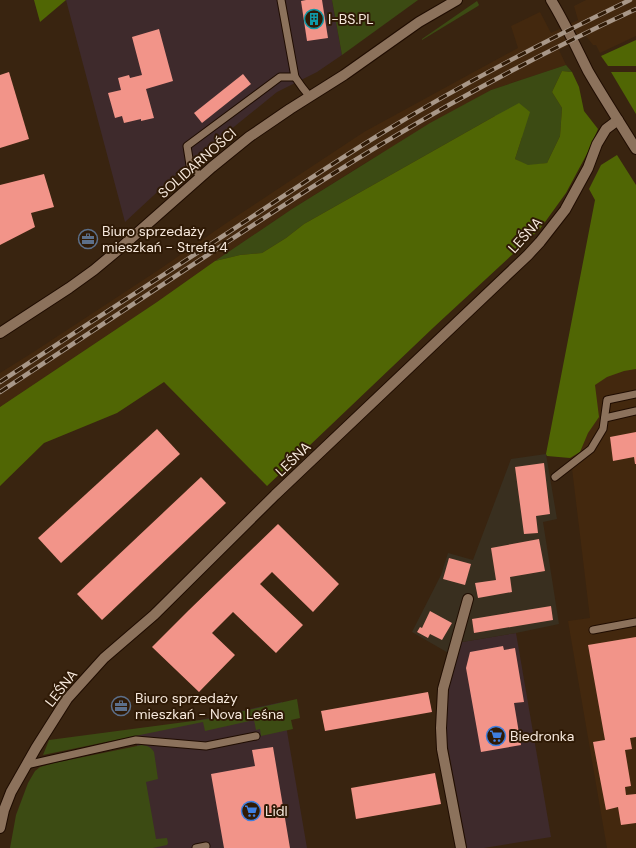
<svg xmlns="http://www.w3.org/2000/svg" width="636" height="848" viewBox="0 0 636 848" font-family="'DM Sans',sans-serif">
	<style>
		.commercial { fill: #3e2a2c }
		.industrial { fill: #392f1f }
		.built { fill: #43280e }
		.green { fill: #3c4b13 }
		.forest { fill: #506604 }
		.building { fill: #f29489 }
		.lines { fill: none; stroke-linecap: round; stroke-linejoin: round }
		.lane-casing { stroke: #1f0c00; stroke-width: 9 }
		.street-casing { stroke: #1f0c00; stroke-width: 12 }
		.secondary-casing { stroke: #1f0c00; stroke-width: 12 }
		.lane { stroke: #8c725c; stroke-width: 7 }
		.street { stroke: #8c725c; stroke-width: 10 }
		.secondary { stroke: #8c725c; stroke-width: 10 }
		.rail-casing { stroke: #a89788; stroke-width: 4.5 }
		.rail { stroke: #2f1a06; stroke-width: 3; stroke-dasharray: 9; stroke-linecap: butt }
		.labels { text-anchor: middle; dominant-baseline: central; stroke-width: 4; stroke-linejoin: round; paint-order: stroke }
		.poi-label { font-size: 14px; fill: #f7e9dd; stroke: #2f1a06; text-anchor: start }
		.street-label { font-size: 14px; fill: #f7e9dd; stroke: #2f1a06 }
	</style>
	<rect width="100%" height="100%" fill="#392410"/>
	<g class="commercial">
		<path d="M66,0H332L342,55L317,72L277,92L182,169L125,222Z"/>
		<path d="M516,633L551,837L484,848H467L446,737L449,679L462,642Z"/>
		<path d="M282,702L307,848H129L155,844L135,734Z"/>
	</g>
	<path class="industrial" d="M546,454L557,519L543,522L559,624L516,633L462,642L457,658L412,632L441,575L448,553L473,560L511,459Z"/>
	<g class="built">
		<path d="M586,0H636V36L600,53L596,45H593L586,36L559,50L566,65L491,90L367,162L292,209L215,261L157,302L0,407V373L32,353L160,269L228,222L364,132L518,48L511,26L540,12L551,33L578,20L574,6Z"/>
		<path d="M636,298V848H607L568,621L590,618L570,452L581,413Z"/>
	</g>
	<g class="green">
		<path d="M332,0H418L342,55Z"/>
		<path d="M477,1L479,5L478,6L422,40V39Z"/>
		<path d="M566,65L572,72L562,71L552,92L562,108L560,136L547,163L528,166L515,159L522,137L495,116L304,224L286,238L262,253L240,255L215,261L292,209L430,123L491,90Z"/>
		<path d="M297,699L300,718L291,720L293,729L261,736L260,729L256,730L254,720L205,731L203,722L43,755L49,740L208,719Z"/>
		<path d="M142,745C148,746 151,747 154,752L158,779L146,782L156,839L167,838L168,843L167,845L153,848H10L16,815L28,783L35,771L40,767L54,763Z"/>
	</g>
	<g class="forest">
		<path d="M34,0H66L40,22Z"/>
		<path d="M636,40V66H608L601,56Z"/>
		<path d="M562,71L572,72L579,87L584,111L598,129L589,150L566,193L540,229L434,327L267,486L164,382L117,413L44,443L0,486V407L157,302L215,261L240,255L262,253L286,238L304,224L495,116L519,103L530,112L515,159L528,165L547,163L560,136L562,108L552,92Z"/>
		<path d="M611,72H636V114Z"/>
		<path d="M617,155L636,185V369L624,371L607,377L595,385L599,417L588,433L580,452L570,458L547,456L546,454L595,200L589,189L601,165Z"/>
	</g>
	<g class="building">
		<path d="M306,0H322L328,38L307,41L301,1Z"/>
		<path d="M159,29L173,81L146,89L154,118L141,121V119L124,123L122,116L115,118L108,93L121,90L118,78L129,75L130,78L142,75L132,37Z"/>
		<path d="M9,72L29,139L0,148V75Z"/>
		<path d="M243,74L251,84L202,123L194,113Z"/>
		<path d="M44,174L54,207L31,213L35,227L0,245V185Z"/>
		<path d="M91,234L94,241L84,245L82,238Z"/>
		<path d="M157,429L180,454L61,563L38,538Z"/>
		<path d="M636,432V464H635L634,457L613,461L610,437Z"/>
		<path d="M544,463L550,514L536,516L538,533L524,534L515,467Z"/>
		<path d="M201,477L226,503L102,620L77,594Z"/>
		<path d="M278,524L339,584L313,612L272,572L260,584L303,625L276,653L233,612L212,633L235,655L199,692L152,647L189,610Z"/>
		<path d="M539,539L545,571L510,577L512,592L478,598L475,583L496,580L491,548Z"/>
		<path d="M449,558L471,564L465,585L443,579Z"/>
		<path d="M551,606L553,620L474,633L472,619Z"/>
		<path d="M430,611L452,623L442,640L430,634L428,638L417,632L420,627L422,628Z"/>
		<path d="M636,637V737L630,738L632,749L625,750L631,786L625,787L626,795L636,794V823L621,825L618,807L606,810L593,742L605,740L588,645Z"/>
		<path d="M503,646L504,650L515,648L524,702L514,703L521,745L481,752L466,668L470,652Z"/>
		<path d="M428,692L432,712L325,731L321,711Z"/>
		<path d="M123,699L129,704L120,713L114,708Z"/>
		<path d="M273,747L290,848H224L211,774L255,766L252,750Z"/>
		<path d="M435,773L441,804L356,819L351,788Z"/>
	</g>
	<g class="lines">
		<g class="lane-casing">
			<g id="lane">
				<path d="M281,0L295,77L302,87L310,97"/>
				<path d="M201,177L190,165L187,146L280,77H295"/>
				<path d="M605,418L636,411"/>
				<path d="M555,477L591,449L603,429L607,400L636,394"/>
				<path d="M593,630L636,622"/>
				<path d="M26,765L136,740L206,746L256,736"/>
				<path d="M196,848L206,846"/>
			</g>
		</g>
		<g class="street-casing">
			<g id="street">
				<path d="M0,828L4,810L11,792L36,748L67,699L104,658L154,615L275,495L528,255L540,242L565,210L588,168L597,144L606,129L618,120"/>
				<path d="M461,848L442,749L441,728L443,689L468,599"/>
			</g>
		</g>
		<g class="secondary-casing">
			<g id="secondary">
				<path d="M551,0C565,23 576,47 588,71C603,97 620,123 636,149"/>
				<path d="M0,333L69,288L94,270L118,250L212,167L249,137L290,109L344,75L419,22L457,0"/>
			</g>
		</g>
		<use href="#lane" class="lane"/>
		<use href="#street" class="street"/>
		<use href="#secondary" class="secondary"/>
		<g class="rail-casing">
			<g id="rail">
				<path d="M0,382C74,333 149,284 223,236C276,201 328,166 382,133C462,84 545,41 630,0"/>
				<path d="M0,392C70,346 139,300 209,254C267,216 326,177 385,142C467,93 550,49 636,9"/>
			</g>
		</g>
		<use href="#rail" class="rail"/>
	</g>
	<defs>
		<g id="building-ring" transform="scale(1)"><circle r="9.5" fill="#2f1a06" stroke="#0f9aa8" stroke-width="1.5"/><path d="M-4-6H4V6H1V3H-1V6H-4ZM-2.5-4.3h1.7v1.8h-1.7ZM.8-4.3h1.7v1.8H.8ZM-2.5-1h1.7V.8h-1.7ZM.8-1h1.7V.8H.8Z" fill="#0f9aa8"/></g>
		<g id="office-ring" transform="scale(1)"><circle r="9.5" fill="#2f1a06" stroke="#5c6f8a" stroke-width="1.5"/><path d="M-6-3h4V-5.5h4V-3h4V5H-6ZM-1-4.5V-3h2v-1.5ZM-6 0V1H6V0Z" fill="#5c6f8a"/></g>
		<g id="supermarket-ring" transform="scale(1)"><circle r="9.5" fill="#2f1a06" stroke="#3f7fe0" stroke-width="1.5"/><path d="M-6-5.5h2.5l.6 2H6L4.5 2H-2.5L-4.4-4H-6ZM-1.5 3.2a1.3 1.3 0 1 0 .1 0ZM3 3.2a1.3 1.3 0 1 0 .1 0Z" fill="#3f7fe0"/></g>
	</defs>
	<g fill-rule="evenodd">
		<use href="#building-ring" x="314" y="19"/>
		<use href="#office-ring" x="88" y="239"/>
		<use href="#office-ring" x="121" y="706"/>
		<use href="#supermarket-ring" x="496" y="736"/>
		<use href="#supermarket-ring" x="251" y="811"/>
	</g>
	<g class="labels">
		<g class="poi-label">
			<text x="328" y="19">I-BS.PL</text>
			<text x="102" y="231">Biuro sprzedaży<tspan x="102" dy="16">mieszkań - Strefa 4</tspan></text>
			<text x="135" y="698">Biuro sprzedaży<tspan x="135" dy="16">mieszkań - Nova Leśna</tspan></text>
			<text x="510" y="736">Biedronka</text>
			<text x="265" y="811">Lidl</text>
		</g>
		<g class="street-label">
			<text transform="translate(197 163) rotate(-41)">SOLIDARNOŚCI</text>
			<text transform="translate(525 235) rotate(-48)">LEŚNA</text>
			<text transform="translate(293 459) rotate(-44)">LEŚNA</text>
			<text transform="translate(61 688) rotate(-52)">LEŚNA</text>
		</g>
	</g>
</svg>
